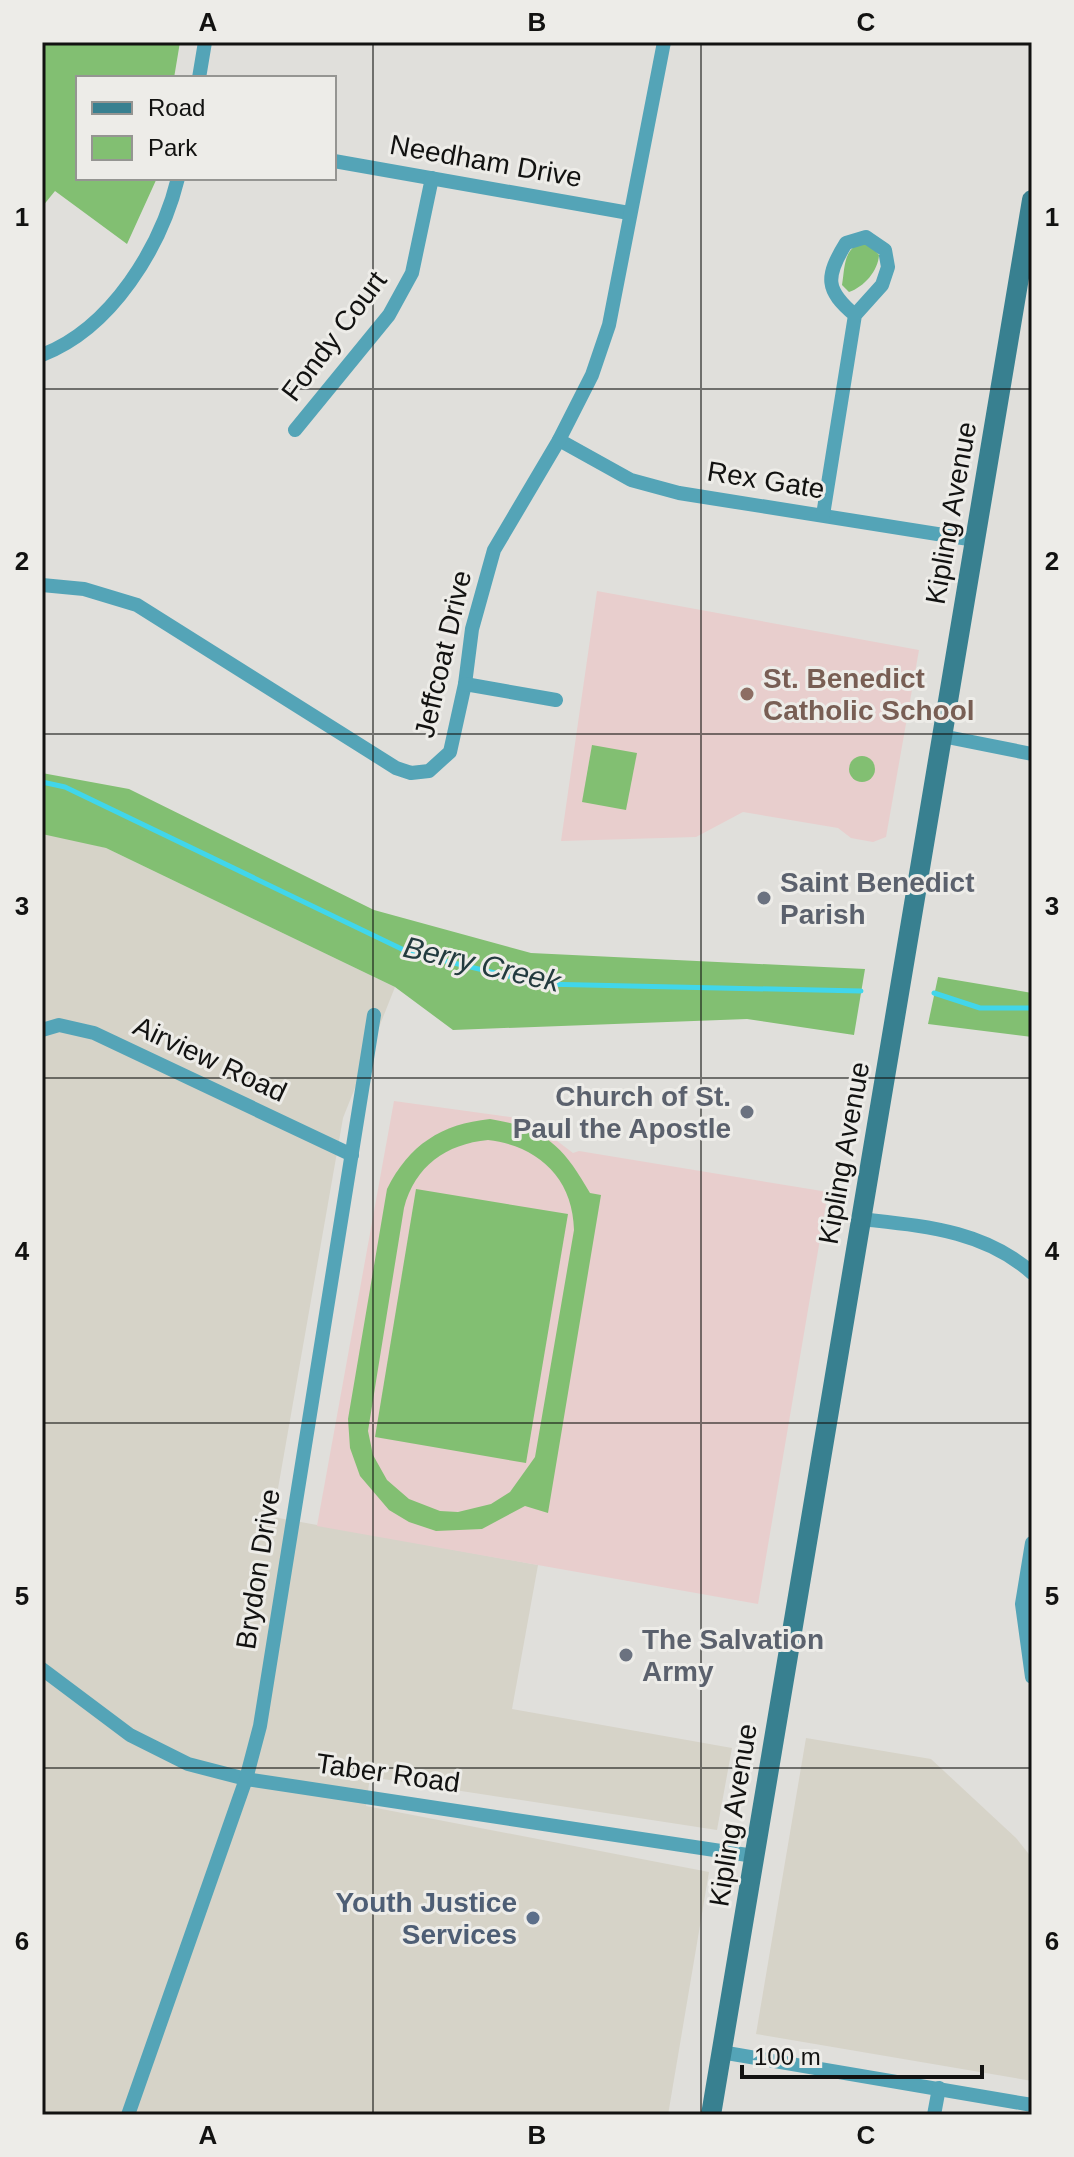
<svg xmlns="http://www.w3.org/2000/svg" width="1074" height="2157" viewBox="0 0 1074 2157" font-family="Helvetica,sans-serif">
	<style>
		.built { fill: #d6d3c8 }
		.education { fill: #e8cecd }
		.green { fill: #82bf72; fill-rule: evenodd }
		.lines { fill: none; stroke-linecap: round; stroke-linejoin: round }
		.stream { stroke: #41d6eb; stroke-width: 5 }
		.minor { stroke: #54a4b7; stroke-width: 14 }
		.secondary { stroke: #388090; stroke-width: 20 }
		.grid { fill: none; stroke: #121211; stroke-width: 2; stroke-opacity: 0.55 }
		.education-dot { fill: #8d6e63; stroke: #edece8; stroke-width: 3 }
		.worship-dot { fill: #6b7280; stroke: #edece8; stroke-width: 3 }
		.service-dot { fill: #5c6f8a; stroke: #edece8; stroke-width: 3 }
		.labels { text-anchor: middle; dominant-baseline: central; stroke-width: 6; stroke-linejoin: round; paint-order: stroke }
		.street-label { font-size: 28px; fill: #121211; stroke: #edece8 }
		.education-label { font-size: 28px; font-weight: bold; fill: #785e54; stroke: #edece8; text-anchor: start }
		.worship-label { font-size: 28px; font-weight: bold; fill: #5b616d; stroke: #edece8; text-anchor: start }
		.service-label { font-size: 28px; font-weight: bold; fill: #4e5e75; stroke: #edece8; text-anchor: end }
		.water-label { font-size: 30px; font-style: italic; fill: #233b3f; stroke: #edece8 }
		.neatline { fill: none; stroke: #121211; stroke-width: 3 }
		.grid-label { font-size: 26px; text-anchor: middle; font-weight: bold; fill: #121211 }
	</style>
	<rect width="100%" height="100%" fill="#e0dfdb"/>
	<g class="built">
		<path d="M50,833L106,848L395,987L343,1118L273,1517L538,1565L512,1709L732,1748L717,1830L370,1777L366,1806L709,1872L668,2115H42V834Z"/>
		<path d="M806,1738L931,1759L1016,1838L1032,1858V2081L756,2034Z"/>
	</g>
	<g class="education">
		<path d="M597,591L919,650L886,837L873,842L851,838L838,828L743,812L696,837L561,841Z"/>
		<path d="M394,1101L510,1117L536,1125L573,1153L579,1151L828,1192L758,1604L317,1526Z"/>
	</g>
	<g class="green">
		<path d="M42,42H180L174,78H78V178H157L127,244L55,191L42,207Z"/>
		<path d="M860,243L870,244L879,255C878,271 864,287 849,292L842,285C845,268 843,251 860,243Z"/>
		<path d="M592,745L637,753L626,810L582,802Z"/>
		<circle cx="862" cy="769" r="13"/>
		<path d="M42,773L129,789L374,910L531,953L865,969L854,1035L747,1019L453,1030L395,987L106,848L42,834Z"/>
		<path d="M938,977L1032,993V1037L928,1024Z"/>
		<path d="M490,1119C545,1128 563,1146 590,1193L601,1195L548,1513L525,1506L482,1529L436,1531L409,1522L389,1510L360,1476L350,1448L348,1419L387,1189C409,1145 441,1124 490,1119ZM488,1140C538,1146 573,1178 574,1230L535,1457L510,1492L491,1504L458,1512L440,1511L409,1499L387,1480L373,1455L368,1431L404,1208C415,1166 446,1144 488,1140Z"/>
		<path d="M416,1189L568,1214L526,1463L375,1437Z"/>
	</g>
	<g class="lines">
		<g class="stream">
			<path d="M42,782L65,787L408,952L541,984L861,991"/>
			<path d="M934,993L980,1008H1032"/>
		</g>
		<g class="minor">
			<path d="M199,78L205,42"/>
			<path d="M334,161L629,213"/>
			<path d="M42,355C112,328 161,247 178,178"/>
			<path d="M295,430L389,315L412,273L432,178"/>
			<path d="M559,440L631,480L679,493L975,540"/>
			<path d="M823,515L855,315L882,285L888,267L885,250L866,237L846,243C825,277 825,290 855,315"/>
			<path d="M42,585L84,589L137,605L396,768L411,773L429,771L450,752L465,684L472,629L494,550L559,440L592,375L609,325L664,42"/>
			<path d="M465,684L556,700"/>
			<path d="M942,736L1032,754"/>
			<path d="M42,1030L59,1025L94,1033L352,1155"/>
			<path d="M861,1219C923,1226 984,1230 1032,1273"/>
			<path d="M1032,1543L1022,1604L1032,1677"/>
			<path d="M42,1669L130,1735L188,1764L246,1779L754,1856"/>
			<path d="M721,2052L1032,2105"/>
			<path d="M128,2115L246,1779L260,1726L374,1015"/>
			<path d="M934,2115L939,2088"/>
		</g>
		<path class="secondary" d="M711,2115L1032,200"/>
	</g>
	<path class="grid" d="M373,42V2115M701,42V2115M42,389H1032M42,734H1032M42,1078H1032M42,1423H1032M42,1768H1032"/>
	<circle class="education-dot" cx="747" cy="694" r="8"/>
	<g class="worship-dot">
		<circle cx="764" cy="898" r="8"/>
		<circle cx="747" cy="1112" r="8"/>
		<circle cx="626" cy="1655" r="8"/>
	</g>
	<circle class="service-dot" cx="533" cy="1918" r="8"/>
	<g class="labels">
		<g class="street-label">
			<text transform="translate(486 161) rotate(10)">Needham Drive</text>
			<text transform="translate(334 336) rotate(-53)">Fondy Court</text>
			<text transform="translate(766 480) rotate(9)">Rex Gate</text>
			<text transform="translate(951 513) rotate(-80)">Kipling Avenue</text>
			<text transform="translate(443 654) rotate(-77)">Jeffcoat Drive</text>
			<text transform="translate(210 1059) rotate(25)">Airview Road</text>
			<text transform="translate(844 1153) rotate(-80)">Kipling Avenue</text>
			<text transform="translate(258 1569) rotate(-81)">Brydon Drive</text>
			<text transform="translate(388 1773) rotate(8)">Taber Road</text>
			<text transform="translate(733 1815) rotate(-81)">Kipling Avenue</text>
		</g>
		<g class="education-label">
			<text x="763" y="678">St. Benedict<tspan x="763" dy="32">Catholic School</tspan></text>
		</g>
		<g class="worship-label">
			<text x="780" y="882">Saint Benedict<tspan x="780" dy="32">Parish</tspan></text>
			<text x="731" y="1096" text-anchor="end">Church of St.<tspan x="731" dy="32">Paul the Apostle</tspan></text>
			<text x="642" y="1639">The Salvation<tspan x="642" dy="32">Army</tspan></text>
		</g>
		<g class="service-label">
			<text x="517" y="1902">Youth Justice<tspan x="517" dy="32">Services</tspan></text>
		</g>
		<g class="water-label">
			<text transform="translate(482 964) rotate(13)">Berry Creek</text>
		</g>
	</g>
	<rect width="1074" height="2157" fill="none" stroke="#edece8" stroke-width="88"/>
	<rect x="76" y="76" width="260" height="104" fill="#edece8" stroke="#959592" stroke-width="2"/>
	<rect x="92" y="102" width="40" height="12" fill="#388090" stroke="#959592" stroke-width="2"/>
	<text x="148" y="116" font-size="24" fill="#121211">Road</text>
	<rect x="92" y="136" width="40" height="24" fill="#82bf72" stroke="#959592" stroke-width="2"/>
	<text x="148" y="156" font-size="24" fill="#121211">Park</text>
	<path d="M742 2065v12h240v-12" fill="none" stroke="#121211" stroke-width="4"/>
	<text x="754" y="2065" font-size="24" fill="#121211" stroke="#edece8" stroke-width="6" paint-order="stroke">100 m</text>
	<rect x="44" y="44" width="986" height="2069" class="neatline"/>
	<g class="grid-label">
		<text x="208" y="31">A</text>
		<text x="537" y="31">B</text>
		<text x="866" y="31">C</text>
		<text x="22" y="226">1</text>
		<text x="1052" y="226">1</text>
		<text x="22" y="570">2</text>
		<text x="1052" y="570">2</text>
		<text x="22" y="915">3</text>
		<text x="1052" y="915">3</text>
		<text x="22" y="1260">4</text>
		<text x="1052" y="1260">4</text>
		<text x="22" y="1605">5</text>
		<text x="1052" y="1605">5</text>
		<text x="22" y="1950">6</text>
		<text x="1052" y="1950">6</text>
		<text x="208" y="2144">A</text>
		<text x="537" y="2144">B</text>
		<text x="866" y="2144">C</text>
	</g>
</svg>
